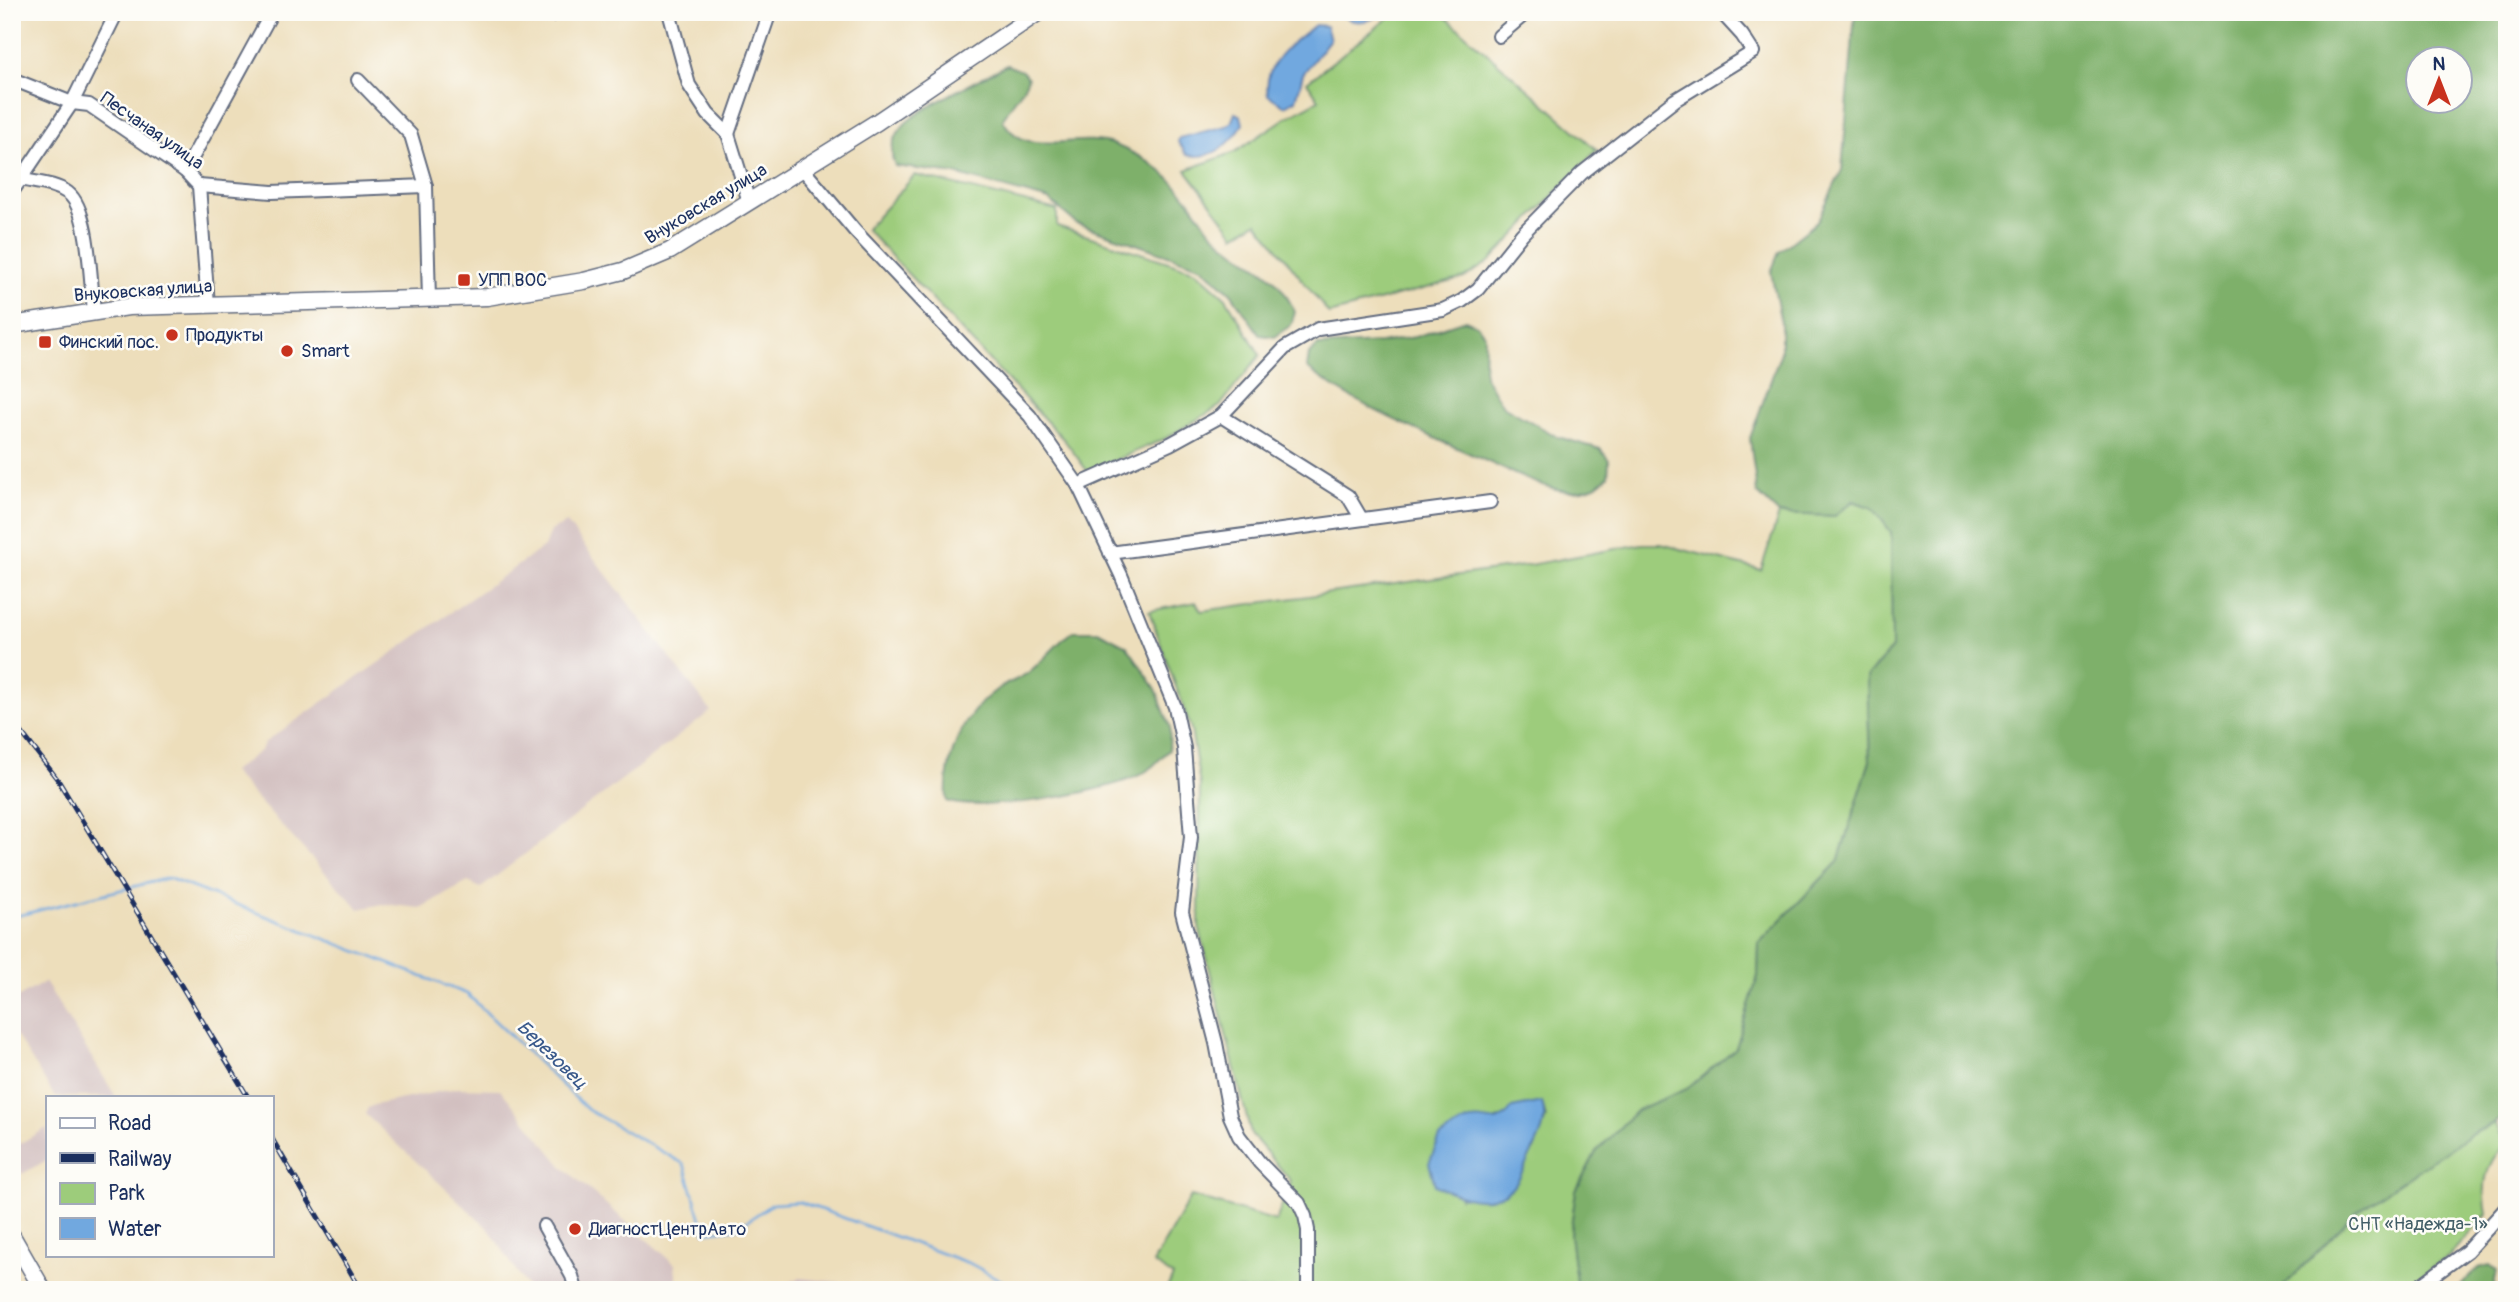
<svg xmlns="http://www.w3.org/2000/svg" width="2519" height="1302" viewBox="0 0 2519 1302" font-family="Pangolin,sans-serif">
	<style>
		.industrial { fill: #d2bfc0 }
		.green { fill: #9dcc7b; stroke: #5c7e6c; stroke-width: 2; fill-rule: evenodd }
		.forest { fill: #7eb06b; stroke: #4c7064; stroke-width: 2; fill-rule: evenodd }
		.water { fill: #71a8df; stroke: #466c9e; stroke-width: 2 }
		.lines { fill: none; stroke-linecap: round; stroke-linejoin: round }
		.stream { stroke: #71a8df; stroke-width: 2.5 }
		.minor-casing { stroke: #646c7f; stroke-width: 16 }
		.secondary-casing { stroke: #646c7f; stroke-width: 19 }
		.minor { stroke: #fff; stroke-width: 12 }
		.secondary { stroke: #fff; stroke-width: 16 }
		.rail-casing { stroke: #1b2f5e; stroke-width: 5 }
		.rail { stroke: #fdfcf7; stroke-width: 2.5; stroke-dasharray: 8; stroke-linecap: butt }
		.poi-dot { fill: #c8321e; stroke: #fdfcf7; stroke-width: 2.5 }
		.labels { text-anchor: middle; dominant-baseline: central; stroke-width: 5; stroke-linejoin: round; paint-order: stroke }
		.street-label { font-size: 18px; fill: #1b2f5e; stroke: #fdfcf7 }
		.poi-label { font-size: 18px; fill: #1b2f5e; stroke: #fdfcf7; text-anchor: start }
		.park-label { font-size: 18px; fill: #425e67; stroke: #fdfcf7 }
		.water-label { font-size: 19px; font-style: italic; fill: #39598b; stroke: #fdfcf7 }
	</style>
	<rect width="100%" height="100%" fill="#fdfcf7"/>
	<filter id="ink" filterUnits="userSpaceOnUse"><feTurbulence type="fractalNoise" baseFrequency=".0143" numOctaves="2"/><feDisplacementMap in="SourceGraphic" scale="14" xChannelSelector="R" yChannelSelector="G"/><feConvolveMatrix kernelMatrix="1 2 1 2 8 2 1 2 1" color-interpolation-filters="sRGB"/></filter>
	<filter id="wash" filterUnits="userSpaceOnUse"><feTurbulence type="fractalNoise" baseFrequency=".00686" numOctaves="4" result="noise"/><feDisplacementMap in="SourceGraphic" scale="28" xChannelSelector="R" yChannelSelector="G"/><feGaussianBlur stdDeviation="1.57" result="paint"/><feColorMatrix in="noise" values="0 0 0 0 0 0 0 0 0 0 0 0 0 0 0 0 0 1.4 0 .05"/><feComposite in="paint" operator="in"/></filter>
	<g filter="url(#wash)">
		<rect width="100%" height="100%" fill="#eddebb"/>
		<g class="industrial">
			<path d="M567,523L711,711L481,888L468,882L420,908L382,904L359,909L232,772L261,750L264,743L544,547L550,531Z"/>
			<path d="M45,982L116,1097H55L12,1029V1001Z"/>
			<path d="M457,1088L500,1089L563,1167L675,1264L677,1286L673,1290H529L489,1229L365,1114L368,1108L374,1105Z"/>
			<path d="M47,1128V1160L22,1174L12,1159V1148Z"/>
			<path d="M800,1278L865,1285L877,1290H769Z"/>
		</g>
		<g class="green">
			<path d="M1396,12H1440L1597,150L1490,261L1464,278L1329,314L1257,222L1235,235L1186,170L1235,152L1287,117L1319,100L1307,82Z"/>
			<path d="M915,175L1057,210V226L1196,271L1226,298L1260,355L1220,406L1164,439L1088,472L1065,441L866,229Z"/>
			<path d="M1853,501L1873,508L1891,532L1892,648L1867,677L1870,761L1838,862L1759,943L1758,976L1736,1048L1687,1089L1637,1110L1596,1152L1576,1191L1570,1234L1577,1290H1166L1173,1276L1153,1263L1191,1196L1276,1221L1291,1181L1251,1134L1199,927L1200,785L1191,729L1149,611L1196,602L1201,611L1524,566L1642,544H1661L1761,570L1779,514L1835,516ZM1542,1102L1546,1118L1534,1150L1460,1198L1471,1120L1489,1123Z"/>
			<path d="M2495,1123L2506,1144C2484,1164 2482,1186 2487,1214L2448,1257L2399,1290H2280L2357,1211L2470,1135Z"/>
		</g>
		<g class="forest">
			<path d="M1855,12H2507V1116L2470,1135L2357,1211L2280,1290H1577L1570,1234L1576,1191L1596,1152L1637,1110L1687,1089L1736,1048L1758,976L1759,943L1838,862L1870,761L1867,676L1892,648L1891,532L1873,508L1853,501L1835,516L1779,514L1757,493L1750,438L1781,352V323L1771,272L1779,252L1817,222L1842,170ZM2418,60H2460V102H2418Z"/>
			<path d="M1007,65L1022,71L1028,78C1023,94 1009,104 1003,120C1025,162 1077,130 1115,145C1145,157 1167,172 1187,198C1197,210 1204,225 1216,236C1251,270 1271,261 1295,312L1291,325L1275,337L1260,335L1231,293L1202,267L1076,223L1049,200L955,174L895,166C888,151 893,138 903,126C913,112 987,75 1007,65Z"/>
			<path d="M1465,320L1477,325L1485,335L1484,376L1503,406L1558,437L1600,449L1609,460L1608,476C1599,486 1584,492 1570,491C1544,490 1507,470 1484,460C1423,432 1360,409 1307,368L1309,354L1318,346L1380,343L1415,337Z"/>
			<path d="M1073,631H1098L1127,646L1156,689L1170,727L1169,750C1161,757 1154,767 1145,772C1114,792 981,814 947,801C944,760 961,716 995,691C1005,683 1019,680 1029,672C1045,660 1056,643 1073,631Z"/>
			<path d="M2490,1265L2497,1271L2493,1290H2457L2478,1268Z"/>
		</g>
		<g class="water">
			<path d="M1339,12H1382C1370,24 1350,25 1339,12Z"/>
			<path d="M1315,25L1326,26L1330,39L1303,74L1296,100L1285,106L1268,95C1262,64 1292,42 1315,25Z"/>
			<path d="M1235,113L1241,116L1243,124C1231,144 1213,160 1187,155L1178,142L1179,138L1226,126L1231,123Z"/>
			<path d="M1542,1102C1548,1122 1541,1136 1531,1154C1526,1164 1520,1180 1512,1188C1490,1209 1457,1196 1435,1185L1429,1163L1440,1137C1448,1132 1461,1122 1471,1120C1490,1117 1495,1130 1512,1108Z"/>
		</g>
		<g class="lines">
			<path class="stream" d="M12,917L168,878L467,994L588,1110L684,1164L705,1232L737,1228L772,1204L800,1202L971,1264L1019,1290"/>
		</g>
	</g>
	<g filter="url(#ink)">
		<g class="lines">
			<g class="minor-casing">
				<g id="minor">
					<path d="M551,12V15"/>
					<path d="M669,12L689,85L708,114L728,134L749,202"/>
					<path d="M1499,36L1527,12"/>
					<path d="M12,79L72,103L89,105L185,171L199,186L208,305"/>
					<path d="M358,80L411,135L426,186L429,300"/>
					<path d="M728,134L770,12"/>
					<path d="M802,168L855,231L1030,416L1078,485L1121,575L1175,707L1184,748L1191,837L1182,912L1216,1043L1230,1116L1239,1136L1260,1163L1299,1203L1305,1216L1308,1230V1290"/>
					<path d="M185,171L272,12"/>
					<path d="M20,179C36,183 54,183 68,193C90,210 90,282 94,310"/>
					<path d="M199,186L272,192L426,186"/>
					<path d="M12,192L72,103L117,12"/>
					<path d="M1221,416L1348,496L1361,518"/>
					<path d="M1078,485L1170,444L1221,416L1285,348L1318,329L1443,310L1462,301L1478,289L1522,234L1582,173L1675,100L1753,52L1742,35L1721,12"/>
					<path d="M1110,553L1490,502"/>
					<path d="M544,1226L572,1276L576,1290"/>
					<path d="M2414,1290L2467,1251L2507,1207"/>
				</g>
			</g>
			<g class="secondary-casing">
				<g id="secondary">
					<path d="M12,325L128,307L487,297L584,281L623,271L670,251L877,122L1039,12"/>
					<path d="M12,1236L43,1290"/>
				</g>
			</g>
			<use href="#minor" class="minor"/>
			<use href="#secondary" class="secondary"/>
			<g class="rail-casing">
				<g id="rail">
					<path d="M12,720L58,780L248,1097"/>
					<path d="M271,1137L361,1290"/>
				</g>
			</g>
			<use href="#rail" class="rail"/>
		</g>
	</g>
	<g class="poi-dot">
		<rect x="457" y="273" width="14" height="14" rx="3.5"/>
		<circle cx="172" cy="335" r="7"/>
		<rect x="38" y="335" width="14" height="14" rx="3.5"/>
		<circle cx="287" cy="351" r="7"/>
		<circle cx="575" cy="1229" r="7"/>
	</g>
	<g class="labels">
		<g class="street-label">
			<text transform="translate(152 131) rotate(35)">Песчаная улица</text>
			<text transform="translate(706 204) rotate(-31)">Внуковская улица</text>
			<text transform="translate(143 291) rotate(-4)">Внуковская улица</text>
		</g>
		<g class="poi-label">
			<text x="478" y="280">УПП ВОС</text>
			<text x="186" y="335">Продукты</text>
			<text x="59" y="342">Финский пос.</text>
			<text x="301" y="351">Smart</text>
			<text x="589" y="1229">ДиагностЦентрАвто</text>
		</g>
		<g class="park-label">
			<text x="2418" y="1224">СНТ «Надежда-1»</text>
		</g>
		<g class="water-label">
			<text transform="translate(552 1055) rotate(44)">Березовец</text>
		</g>
	</g>
	<rect width="2519" height="1302" fill="none" stroke="#fdfcf7" stroke-width="42"/>
	<rect x="46" y="1096" width="228" height="161" fill="#fdfcf7" stroke="#a3aaba" stroke-width="2"/>
	<rect x="60" y="1118" width="35" height="10" fill="#ffffff" stroke="#a3aaba" stroke-width="2"/>
	<text x="108" y="1130" font-size="21" fill="#1b2f5e">Road</text>
	<rect x="60" y="1153" width="35" height="10" fill="#1b2f5e" stroke="#a3aaba" stroke-width="2"/>
	<text x="108" y="1166" font-size="21" fill="#1b2f5e">Railway</text>
	<rect x="60" y="1183" width="35" height="21" fill="#9dcc7b" stroke="#a3aaba" stroke-width="2"/>
	<text x="108" y="1200" font-size="21" fill="#1b2f5e">Park</text>
	<rect x="60" y="1218" width="35" height="21" fill="#71a8df" stroke="#a3aaba" stroke-width="2"/>
	<text x="108" y="1236" font-size="21" fill="#1b2f5e">Water</text>
	<g transform="translate(2439 80)"><circle r="33" fill="#fdfcf7" stroke="#a3aaba" stroke-width="2"/>
	<path d="M0-5L12 26L0 18L-12 26Z" fill="#c8321e"/>
	<text y="-10" font-size="19" font-weight="bold" text-anchor="middle" fill="#1b2f5e">N</text>
	</g>
</svg>
